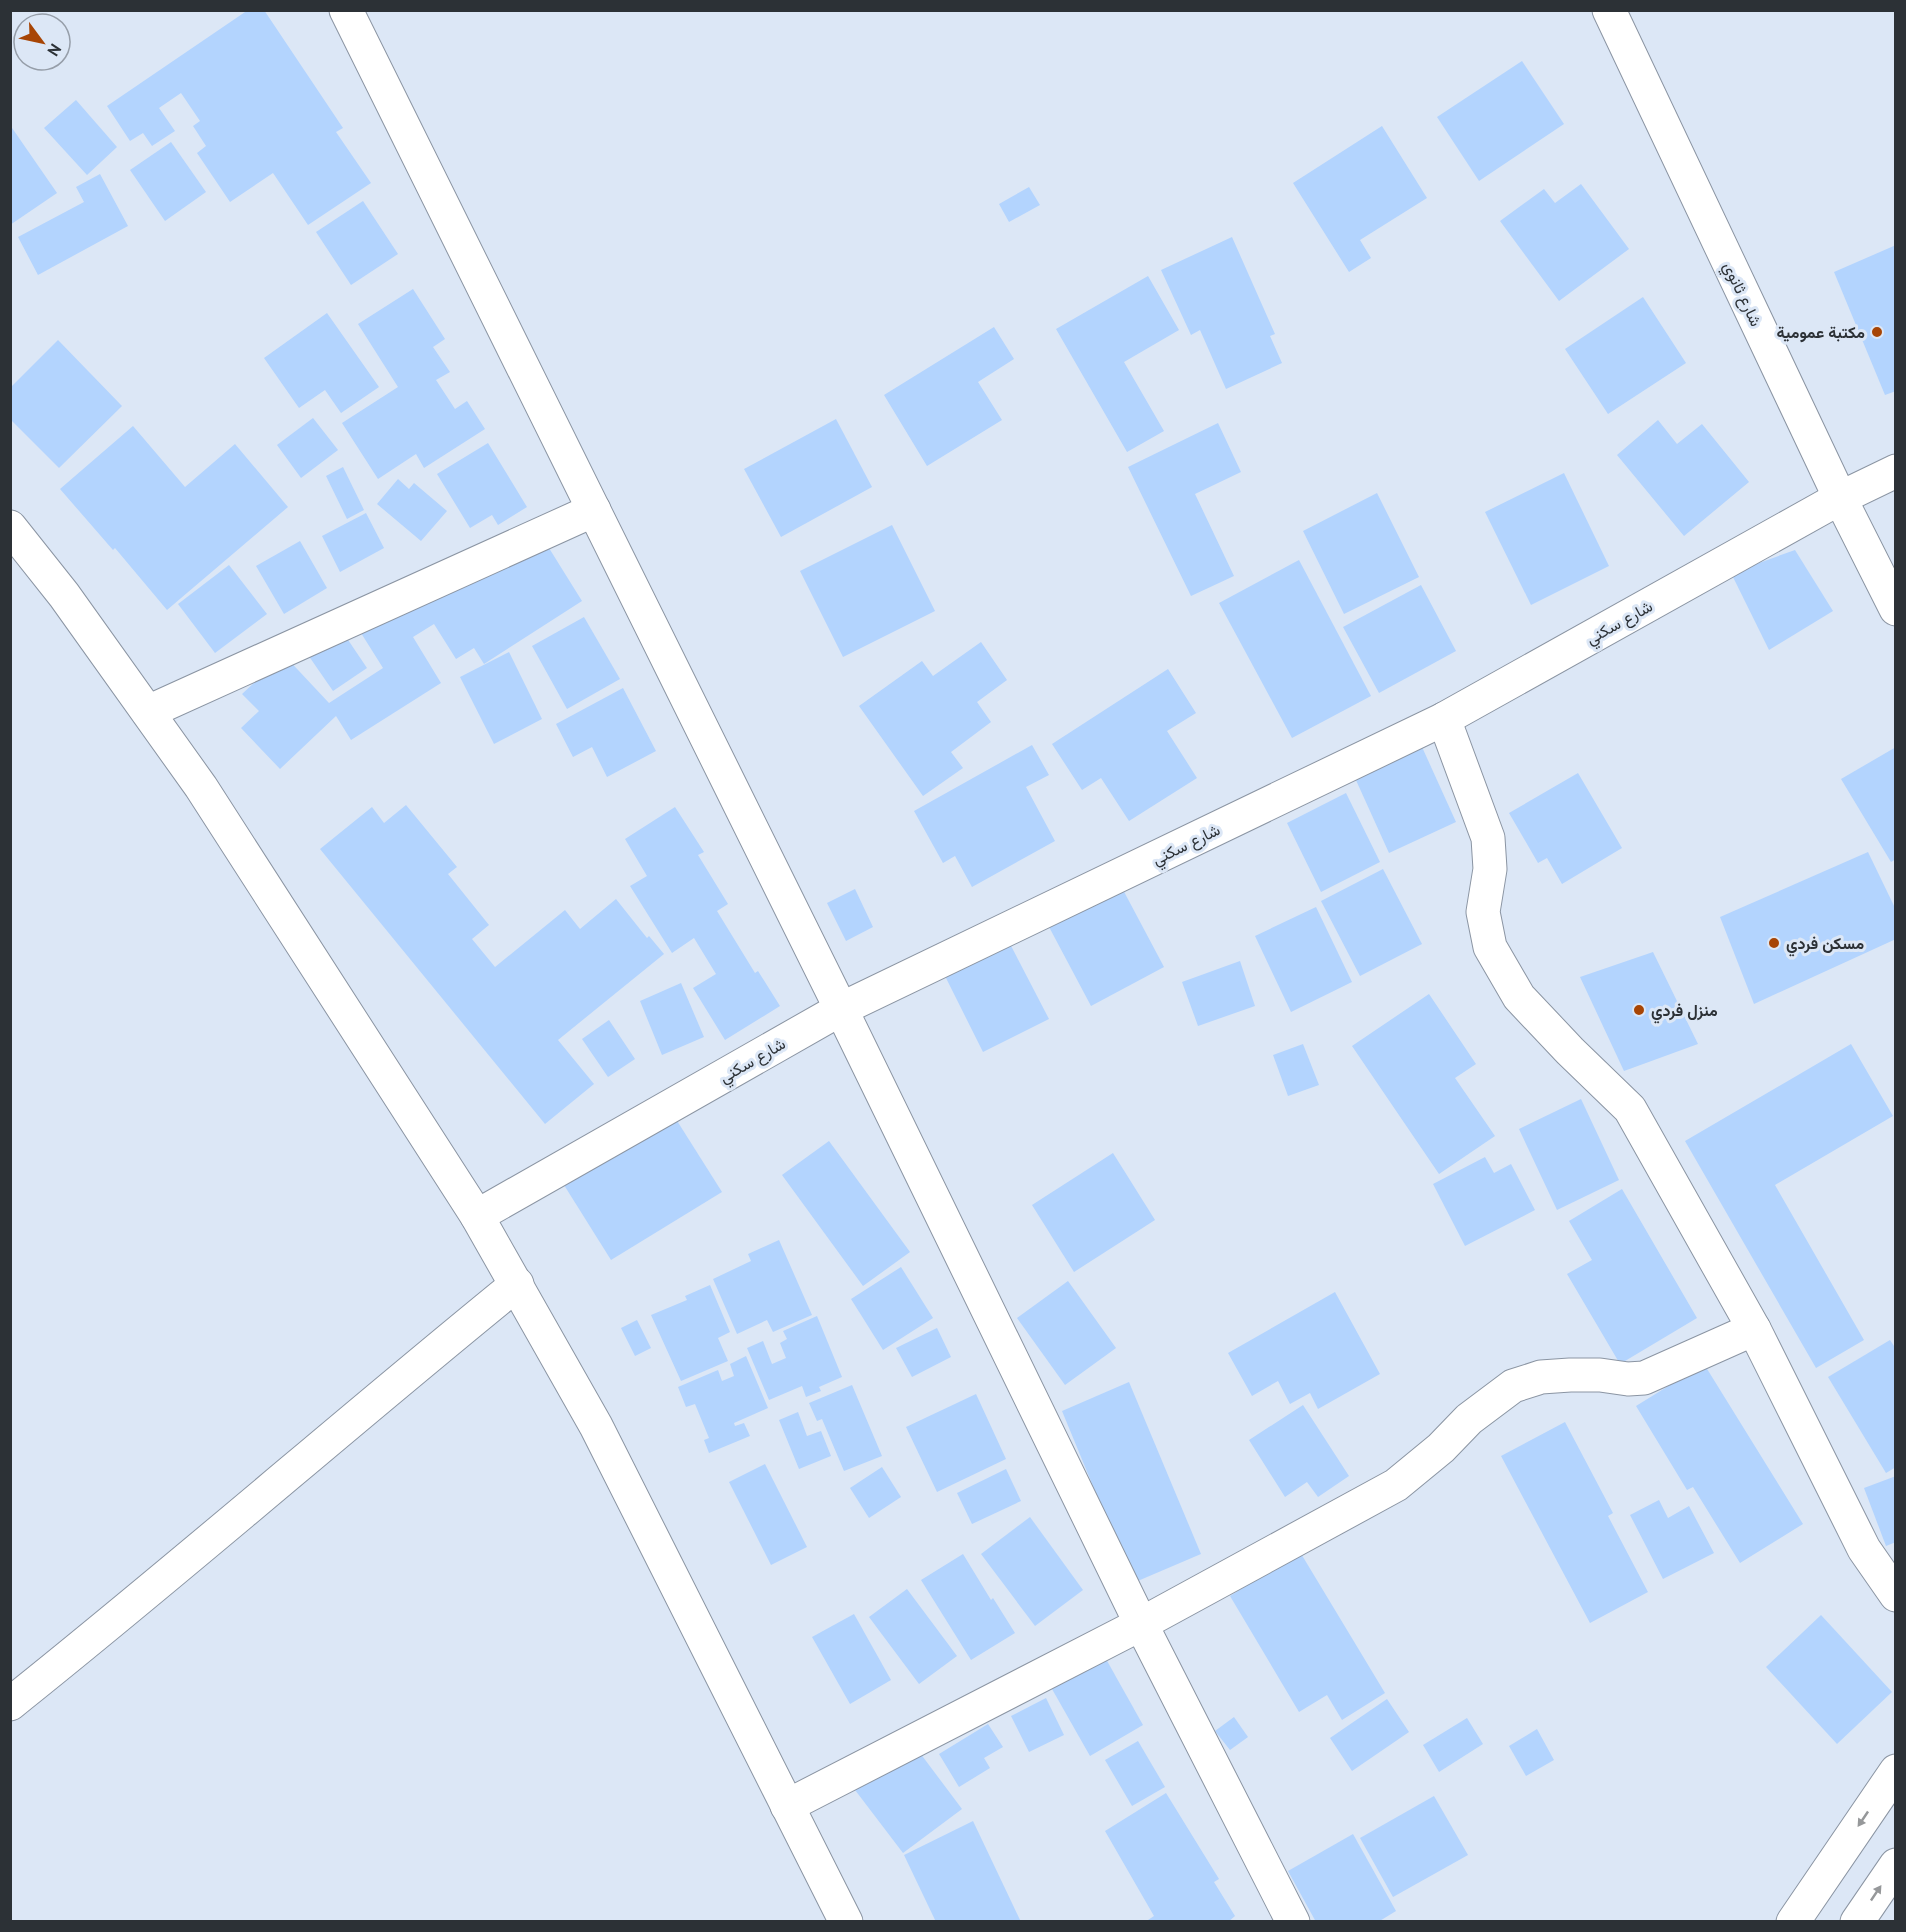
<svg xmlns="http://www.w3.org/2000/svg" width="1906" height="1932" viewBox="0 0 1906 1932" font-family="'PT Sans',Vazirmatn,sans-serif">
	<style>
		.building { fill: #b3d4fe }
		.lines { fill: none; stroke-linecap: round; stroke-linejoin: round }
		.minor-casing { stroke: #8b95a3; stroke-width: 35 }
		.tertiary-casing { stroke: #8b95a3; stroke-width: 35 }
		.minor { stroke: #fff; stroke-width: 33 }
		.tertiary { stroke: #fff; stroke-width: 33 }
		.oneway { fill: #96989a }
		.poi-dot { fill: #a74505; stroke: #dce7f6; stroke-width: 2 }
		.labels { text-anchor: middle; dominant-baseline: central; stroke-width: 6; stroke-linejoin: round; paint-order: stroke }
		.street-label { font-size: 16px; fill: #2c3136; stroke: #dce7f6 }
		.poi-label { font-size: 16px; font-weight: bold; fill: #2c3136; stroke: #dce7f6; text-anchor: start }
	</style>
	<rect width="100%" height="100%" fill="#dce7f6"/>
	<g class="building">
		<path d="M248,10H264L343,128L336,132L371,183L308,225L273,173L230,202L197,153L206,146L193,126L200,121L181,93L159,108L175,131L152,146L143,133L130,141L107,106Z"/>
		<path d="M1522,61L1564,124L1479,181L1437,117Z"/>
		<path d="M76,100L117,147L87,175L44,128Z"/>
		<path d="M10,125L57,193L10,225Z"/>
		<path d="M1382,126L1427,198L1360,240L1371,258L1349,272L1293,183Z"/>
		<path d="M171,142L206,192L165,221L130,170Z"/>
		<path d="M100,174L128,226L38,275L18,237L84,202L76,187Z"/>
		<path d="M1581,184L1629,249L1559,301L1500,221L1544,189L1555,203Z"/>
		<path d="M1029,187L1040,205L1009,222L999,204Z"/>
		<path d="M363,201L398,254L351,285L316,232Z"/>
		<path d="M1232,237L1275,334L1270,336L1282,363L1226,389L1200,330L1191,335L1161,270Z"/>
		<path d="M1896,245V391L1885,395L1834,272Z"/>
		<path d="M1148,276L1179,330L1124,362L1164,431L1127,452L1056,329Z"/>
		<path d="M413,289L445,339L433,347L450,372L436,380L455,409L467,401L485,429L424,468L416,454L378,479L342,423L398,387L358,324Z"/>
		<path d="M1643,297L1686,363L1608,414L1565,349Z"/>
		<path d="M327,313L379,387L341,413L325,390L299,408L264,358Z"/>
		<path d="M994,327L1014,359L978,382L1002,420L927,466L884,395Z"/>
		<path d="M58,340L122,406L59,468L10,419V388Z"/>
		<path d="M313,418L338,450L301,478L277,445Z"/>
		<path d="M836,419L872,487L781,537L744,469Z"/>
		<path d="M1658,420L1677,444L1702,424L1749,482L1684,536L1617,455Z"/>
		<path d="M1218,423L1241,472L1195,494L1234,576L1191,596L1128,467Z"/>
		<path d="M133,426L185,487L235,444L288,507L167,610L115,548L113,550L60,489Z"/>
		<path d="M488,443L527,507L498,525L492,515L470,528L437,474Z"/>
		<path d="M343,467L364,510L347,519L326,476Z"/>
		<path d="M1564,473L1609,566L1531,605L1485,512Z"/>
		<path d="M398,479L409,489L414,483L447,511L421,541L377,504Z"/>
		<path d="M1377,493L1419,577L1344,614L1303,531Z"/>
		<path d="M366,513L384,548L340,572L322,536Z"/>
		<path d="M534,524L582,601L484,664L474,648L456,659L434,624L413,637L441,683L351,740L336,716L280,769L241,728L259,711L242,694L284,655L329,703L383,668L361,633Z"/>
		<path d="M892,525L935,611L843,657L800,571Z"/>
		<path d="M300,541L327,588L284,614L256,566Z"/>
		<path d="M1795,550L1833,611L1769,650L1731,573Z"/>
		<path d="M1299,560L1371,696L1292,738L1219,603Z"/>
		<path d="M229,565L267,614L215,653L178,604Z"/>
		<path d="M1421,585L1456,651L1379,693L1343,627Z"/>
		<path d="M584,617L620,679L567,709L532,646Z"/>
		<path d="M340,628L367,668L333,691L306,652Z"/>
		<path d="M981,642L1007,680L977,702L991,722L951,752L963,768L923,796L859,706L922,661L933,676Z"/>
		<path d="M509,652L542,719L494,744L460,677Z"/>
		<path d="M1168,669L1196,713L1167,731L1197,778L1129,821L1101,778L1082,790L1052,744Z"/>
		<path d="M623,688L656,751L607,777L592,747L573,757L556,724Z"/>
		<path d="M1032,745L1049,775L1026,787L1055,841L972,887L955,856L943,863L914,811Z"/>
		<path d="M1422,747L1456,822L1389,853L1355,778Z"/>
		<path d="M1896,747V859L1891,862L1841,779Z"/>
		<path d="M1578,773L1622,848L1562,884L1547,858L1538,863L1509,813Z"/>
		<path d="M1346,793L1380,862L1321,892L1287,823Z"/>
		<path d="M406,805L457,867L448,874L489,925L472,939L495,967L565,910L580,929L616,899L647,938L649,936L664,954L558,1040L594,1084L545,1124L320,849L372,807L384,823Z"/>
		<path d="M675,807L704,852L698,855L728,904L717,911L755,973L758,971L780,1006L725,1040L693,988L716,974L694,938L672,953L630,886L647,876L625,839Z"/>
		<path d="M1868,852L1896,910V939L1754,1004L1720,917Z"/>
		<path d="M1383,869L1422,944L1360,976L1321,901Z"/>
		<path d="M1121,886L1164,967L1091,1006L1048,925Z"/>
		<path d="M855,889L873,927L846,941L827,903Z"/>
		<path d="M1316,907L1352,982L1291,1012L1255,936Z"/>
		<path d="M1008,940L1049,1019L983,1052L944,974Z"/>
		<path d="M1653,952L1698,1044L1624,1071L1580,977Z"/>
		<path d="M1240,961L1255,1006L1198,1026L1182,982Z"/>
		<path d="M681,983L704,1037L662,1055L640,1001Z"/>
		<path d="M1429,994L1476,1064L1455,1078L1495,1136L1439,1174L1352,1046Z"/>
		<path d="M609,1020L635,1059L608,1077L582,1039Z"/>
		<path d="M1303,1044L1319,1085L1288,1096L1273,1055Z"/>
		<path d="M1851,1044L1893,1116L1775,1185L1864,1340L1816,1368L1685,1141Z"/>
		<path d="M1581,1099L1619,1180L1557,1210L1519,1129Z"/>
		<path d="M674,1116L722,1192L611,1260L564,1185Z"/>
		<path d="M829,1141L910,1252L863,1286L782,1175Z"/>
		<path d="M1113,1153L1155,1220L1074,1272L1032,1205Z"/>
		<path d="M1485,1157L1494,1173L1511,1164L1535,1210L1465,1246L1433,1184Z"/>
		<path d="M1622,1189L1697,1318L1620,1364L1567,1274L1592,1260L1569,1221Z"/>
		<path d="M779,1240L812,1315L773,1332L767,1320L737,1334L713,1279L751,1261L748,1254Z"/>
		<path d="M901,1267L933,1318L883,1350L851,1299Z"/>
		<path d="M1068,1281L1116,1348L1065,1385L1017,1318Z"/>
		<path d="M710,1285L730,1332L718,1338L728,1361L681,1381L651,1315L687,1300L685,1296Z"/>
		<path d="M1335,1292L1380,1374L1318,1409L1310,1393L1290,1404L1278,1381L1252,1396L1228,1353Z"/>
		<path d="M817,1316L842,1377L819,1387L821,1391L806,1397L802,1386L769,1400L747,1348L763,1341L772,1364L786,1358L780,1343L787,1339L783,1331Z"/>
		<path d="M637,1320L651,1348L635,1356L621,1328Z"/>
		<path d="M937,1328L951,1357L912,1377L896,1348Z"/>
		<path d="M1890,1340L1896,1349V1467L1886,1473L1828,1377Z"/>
		<path d="M746,1356L768,1408L734,1423L735,1426L744,1423L750,1436L709,1453L704,1440L709,1438L695,1404L686,1407L678,1387L718,1370L722,1381L734,1376L730,1364Z"/>
		<path d="M1704,1364L1803,1524L1740,1563L1693,1487L1687,1490L1636,1406Z"/>
		<path d="M1129,1382L1201,1554L1133,1583L1062,1411Z"/>
		<path d="M852,1385L882,1456L844,1471L822,1419L817,1421L809,1403Z"/>
		<path d="M976,1394L1006,1459L937,1492L906,1427Z"/>
		<path d="M1303,1405L1349,1476L1318,1497L1307,1482L1285,1497L1249,1440Z"/>
		<path d="M798,1412L807,1436L821,1431L831,1456L799,1469L779,1420Z"/>
		<path d="M1565,1422L1613,1513L1608,1516L1648,1592L1590,1623L1501,1456Z"/>
		<path d="M765,1464L807,1547L771,1565L729,1482Z"/>
		<path d="M882,1467L901,1497L869,1518L850,1488Z"/>
		<path d="M1006,1469L1021,1501L972,1524L957,1493Z"/>
		<path d="M1896,1476V1542L1886,1546L1864,1488Z"/>
		<path d="M1659,1500L1668,1518L1689,1506L1714,1553L1663,1579L1630,1515Z"/>
		<path d="M1030,1517L1083,1590L1035,1626L981,1554Z"/>
		<path d="M1300,1552L1385,1693L1342,1720L1327,1695L1299,1712L1230,1596Z"/>
		<path d="M963,1554L991,1600L993,1598L1015,1633L971,1660L921,1580Z"/>
		<path d="M907,1589L957,1656L919,1684L869,1617Z"/>
		<path d="M854,1614L891,1680L850,1704L812,1637Z"/>
		<path d="M1821,1615L1892,1692L1837,1744L1766,1667Z"/>
		<path d="M1106,1659L1143,1725L1090,1756L1052,1689Z"/>
		<path d="M1046,1698L1064,1735L1029,1752L1011,1716Z"/>
		<path d="M1387,1699L1409,1732L1352,1771L1330,1738Z"/>
		<path d="M1234,1717L1248,1737L1230,1750L1215,1731Z"/>
		<path d="M1467,1718L1483,1744L1439,1772L1423,1745Z"/>
		<path d="M988,1724L1003,1747L984,1758L990,1768L959,1787L939,1754Z"/>
		<path d="M1537,1729L1554,1760L1526,1776L1509,1746Z"/>
		<path d="M911,1741L962,1809L903,1853L852,1786Z"/>
		<path d="M1138,1741L1165,1787L1132,1806L1105,1760Z"/>
		<path d="M1166,1793L1219,1879L1214,1882L1235,1916L1228,1922H1145L1154,1916L1105,1831Z"/>
		<path d="M1434,1796L1468,1855L1393,1897L1360,1838Z"/>
		<path d="M973,1821L1021,1922H936L904,1855Z"/>
		<path d="M1353,1834L1396,1911L1378,1922H1316L1288,1871Z"/>
	</g>
	<g class="lines">
		<g class="minor-casing">
			<g id="minor">
				<path d="M346,10L841,1009L1141,1624L1293,1922"/>
				<path d="M1609,10L1840,498L1896,609"/>
				<path d="M10,527L64,595L201,787L477,1216L596,1426L846,1922"/>
				<path d="M148,712L594,510"/>
				<path d="M1444,719L1488,838L1490,869L1483,912L1490,947L1519,997L1570,1051L1630,1109L1754,1329L1864,1549L1896,1595"/>
				<path d="M477,1216L841,1009L1444,719L1840,498L1896,471"/>
				<path d="M10,1704C182,1567 347,1422 517,1284"/>
				<path d="M787,1806L1141,1624L1396,1485L1441,1448L1469,1419L1513,1386L1541,1377L1570,1375H1600L1628,1379L1644,1378L1754,1329"/>
			</g>
		</g>
		<g class="tertiary-casing">
			<g id="tertiary">
				<path d="M1793,1922L1896,1771"/>
				<path d="M1857,1922L1896,1865"/>
			</g>
		</g>
		<use href="#minor" class="minor"/>
		<use href="#tertiary" class="tertiary"/>
	</g>
	<defs><path id="oneway-solid" d="M-6-.8H1V-3.2L6.5 0L1 3.2V.8H-6Z" transform="scale(1.5)"/></defs>
	<g class="oneway">
		<use href="#oneway-solid" transform="translate(1863 1819) rotate(124)"/>
		<use href="#oneway-solid" transform="translate(1876 1893) rotate(-56)"/>
	</g>
	<g class="poi-dot">
		<circle cx="1877" cy="332" r="6"/>
		<circle cx="1774" cy="943" r="6"/>
		<circle cx="1639" cy="1010" r="6"/>
	</g>
	<g class="labels">
		<g class="street-label">
			<text transform="translate(1743 294) rotate(65)">شارع ثانوي</text>
			<text transform="translate(1619 622) rotate(-29)">شارع سكني</text>
			<text transform="translate(1186 844) rotate(-26)">شارع سكني</text>
			<text transform="translate(752 1060) rotate(-30)">شارع سكني</text>
		</g>
		<g class="poi-label">
			<text x="1865" y="332" text-anchor="end">مكتبة عمومية</text>
			<text x="1786" y="943">مسكن فردي</text>
			<text x="1651" y="1010">منزل فردي</text>
		</g>
	</g>
	<rect width="1906" height="1932" fill="none" stroke="#2c3136" stroke-width="24"/>
	<g transform="translate(42 42) rotate(123)"><circle r="28" fill="#dce7f6" stroke="#969ea9" stroke-width="1.5"/>
	<path d="M0-4.5L10 22L0 15L-10 22Z" fill="#a74505"/>
	<text y="-9" font-size="16" font-weight="bold" text-anchor="middle" fill="#2c3136">N</text>
	</g>
</svg>
